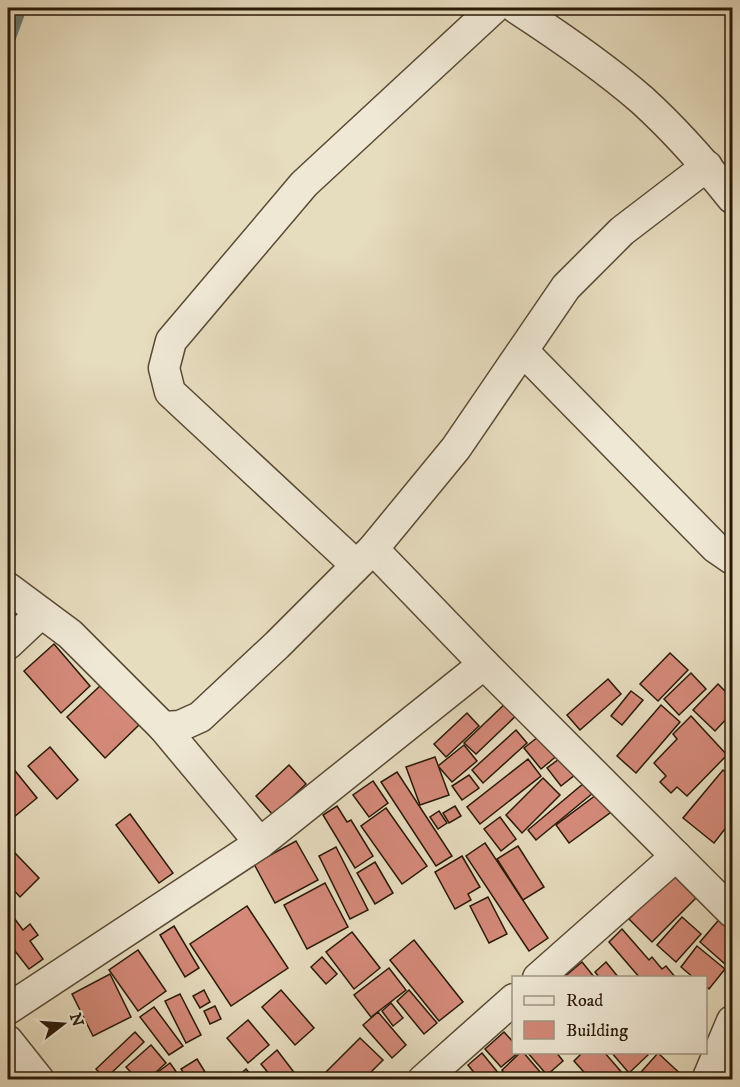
<svg xmlns="http://www.w3.org/2000/svg" width="740" height="1087" viewBox="0 0 740 1087" font-family="'IM FELL DW Pica',serif">
	<style>
		.lines { fill: none; stroke-linecap: round; stroke-linejoin: round }
		.stream { stroke: #6c7a71; stroke-width: 8 }
		.building { fill: #d48979; stroke: #2a1907; stroke-width: 1.5 }
		.minor-casing { stroke: #594a35; stroke-width: 33 }
		.minor { stroke: #efe8d5; stroke-width: 30 }
	</style>
	<rect width="100%" height="100%" fill="#e6dcbe"/>
	<filter id="stains"><feTurbulence type="fractalNoise" baseFrequency=".00333" numOctaves="4"/><feColorMatrix values="0 0 0 0 .2 0 0 0 0 .09 0 0 0 0 .02 0 0 0 .5 -.17"/></filter>
	<radialGradient id="worn" r=".72"><stop offset=".6" stop-color="#630" stop-opacity="0"/><stop offset="1" stop-color="#630" stop-opacity=".3"/></radialGradient>
	<g class="lines">
		<path class="stream" d="M8,49L23,8"/>
	</g>
	<g class="building">
		<path d="M54,644L90,686L61,713L24,671Z"/>
		<path d="M670,653L688,670L658,701L640,684Z"/>
		<path d="M691,673L706,689L679,715L664,699Z"/>
		<path d="M608,679L621,694L580,730L567,715Z"/>
		<path d="M718,684L732,698V713L715,731L693,710Z"/>
		<path d="M101,685L139,725L105,758L67,717Z"/>
		<path d="M631,691L643,700L622,725L611,716Z"/>
		<path d="M512,697L523,709L476,754L464,743Z"/>
		<path d="M661,705L680,722L636,773L617,756Z"/>
		<path d="M467,713L479,726L446,757L434,744Z"/>
		<path d="M691,716L727,755L687,796L677,787L671,793L660,782L666,776L654,763L677,739L673,734Z"/>
		<path d="M516,730L527,743L483,783L472,770Z"/>
		<path d="M543,733L559,754L541,769L524,748Z"/>
		<path d="M464,745L477,761L452,782L438,766Z"/>
		<path d="M50,747L78,780L57,799L28,766Z"/>
		<path d="M563,756L576,774L561,786L547,768Z"/>
		<path d="M435,757L449,795L420,805L406,767Z"/>
		<path d="M528,759L541,776L480,824L467,807Z"/>
		<path d="M8,762L37,798L8,822Z"/>
		<path d="M289,765L306,784L273,815L256,796Z"/>
		<path d="M723,770L732,778V820L714,843L683,818Z"/>
		<path d="M397,772L452,856L436,866L381,782Z"/>
		<path d="M469,775L479,788L462,800L452,786Z"/>
		<path d="M543,778L560,795L522,833L506,815Z"/>
		<path d="M373,781L388,803L369,817L353,795Z"/>
		<path d="M584,783L593,793L536,840L528,830Z"/>
		<path d="M604,789L618,807L569,843L556,825Z"/>
		<path d="M337,806L347,822L351,820L373,856L355,868L323,815Z"/>
		<path d="M455,806L461,816L449,823L443,813Z"/>
		<path d="M386,808L427,866L402,884L361,826Z"/>
		<path d="M439,811L447,823L438,829L430,817Z"/>
		<path d="M130,814L173,873L159,883L116,825Z"/>
		<path d="M500,817L516,839L501,851L484,829Z"/>
		<path d="M296,841L318,880L275,903L254,864Z"/>
		<path d="M485,843L548,938L529,951L466,856Z"/>
		<path d="M518,846L544,887L523,900L497,859Z"/>
		<path d="M336,847L368,910L350,919L319,856Z"/>
		<path d="M15,853L39,878L20,897L8,884V861Z"/>
		<path d="M462,856L480,887L468,894L471,900L455,909L435,872Z"/>
		<path d="M375,862L393,893L375,904L357,873Z"/>
		<path d="M676,872L699,895L652,942L629,919Z"/>
		<path d="M325,883L348,927L307,949L284,905Z"/>
		<path d="M488,897L507,934L489,943L470,906Z"/>
		<path d="M247,906L288,968L231,1006L190,944Z"/>
		<path d="M8,910L23,930L30,924L38,935L30,941L43,959L29,969L8,942Z"/>
		<path d="M722,916L732,925V962L729,960L725,964L700,942Z"/>
		<path d="M682,917L701,934L676,962L657,945Z"/>
		<path d="M174,926L199,968L185,977L160,935Z"/>
		<path d="M622,929L649,960L652,957L662,969L666,966L676,978H640L609,942Z"/>
		<path d="M352,932L380,968L354,989L326,952Z"/>
		<path d="M414,940L463,1002L439,1021L390,960Z"/>
		<path d="M697,946L725,969L709,989L706,986V978H694L681,967Z"/>
		<path d="M138,950L166,991L138,1011L109,970Z"/>
		<path d="M322,957L337,974L326,984L311,967Z"/>
		<path d="M582,962L595,978H563Z"/>
		<path d="M606,962L619,978H600L595,972Z"/>
		<path d="M389,968L406,990L371,1017L354,995Z"/>
		<path d="M110,974L131,1017L93,1036L72,994Z"/>
		<path d="M204,990L210,1002L200,1008L193,996Z"/>
		<path d="M281,990L314,1028L295,1045L262,1007Z"/>
		<path d="M409,990L437,1023L424,1034L397,1001Z"/>
		<path d="M180,994L201,1035L186,1043L165,1001Z"/>
		<path d="M391,1003L403,1018L393,1026L382,1011Z"/>
		<path d="M215,1006L221,1019L210,1024L204,1011Z"/>
		<path d="M154,1007L183,1046L169,1055L140,1017Z"/>
		<path d="M378,1012L406,1045L392,1058L363,1025Z"/>
		<path d="M248,1020L269,1045L248,1063L227,1038Z"/>
		<path d="M135,1032L144,1042L105,1079L96,1069Z"/>
		<path d="M504,1032L514,1043V1052H519L501,1067L485,1049Z"/>
		<path d="M360,1038L383,1060L368,1075L372,1080H324L321,1077Z"/>
		<path d="M151,1045L166,1063L147,1080H138L126,1067Z"/>
		<path d="M277,1050L296,1075L290,1080H274L261,1064Z"/>
		<path d="M521,1052H523L547,1080H510L502,1070Z"/>
		<path d="M527,1052H556L563,1061L547,1075Z"/>
		<path d="M583,1052H604L624,1075L619,1080H591L574,1061Z"/>
		<path d="M611,1052H646L648,1055L629,1073Z"/>
		<path d="M482,1053L504,1080H480L468,1065Z"/>
		<path d="M658,1053L687,1080H634Z"/>
		<path d="M197,1059L210,1080H188L181,1069Z"/>
		<path d="M170,1063L182,1080H157L154,1075Z"/>
		<path d="M246,1069L255,1080H234Z"/>
	</g>
	<g class="lines">
		<g class="minor-casing">
			<g id="minor">
				<path d="M516,8C559,36 603,66 642,100C675,130 705,164 732,198"/>
				<path d="M523,351L716,548L732,559"/>
				<path d="M373,549L484,664L732,912"/>
				<path d="M356,565L170,392L164,368L171,341L304,184L494,8"/>
				<path d="M8,588L70,634L163,727L180,726L200,717L277,645L373,549L456,448L566,287L622,231L707,166"/>
				<path d="M8,644L41,613"/>
				<path d="M163,727L260,843"/>
				<path d="M538,978L676,856"/>
				<path d="M8,1009L260,843L484,664"/>
				<path d="M8,1041L39,1080"/>
				<path d="M423,1080L514,999"/>
				<path d="M707,1080L732,1021"/>
			</g>
		</g>
		<use href="#minor" class="minor"/>
	</g>
	<rect width="740" height="1087" fill="none" stroke="#e6dcbe" stroke-width="30"/>
	<rect x="9" y="9" width="722" height="1069" fill="none" stroke="#2a1907" stroke-width="3"/>
	<rect x="15" y="15" width="710" height="1057" fill="none" stroke="#2a1907" stroke-width="1.5"/>
	<rect x="512" y="976" width="195" height="78" fill="#efe8d5" stroke="#a09583" stroke-width="1.5"/>
	<rect x="524" y="996" width="30" height="9" fill="#efe8d5" stroke="#a09583" stroke-width="1.5"/>
	<text x="566" y="1006" font-size="18" fill="#2a1907">Road</text>
	<rect x="524" y="1021" width="30" height="18" fill="#d48979" stroke="#a09583" stroke-width="1.5"/>
	<text x="566" y="1036" font-size="18" fill="#2a1907">Building</text>
	<g transform="translate(63 1024) rotate(73)" stroke="#efe8d5" stroke-width="4.5" paint-order="stroke">
	<path d="M0-4.5L10 22L0 15L-10 22Z" fill="#2a1907"/>
	<text y="-9" font-size="16" font-weight="bold" text-anchor="middle" fill="#2a1907">N</text>
	</g>
	<rect width="100%" height="100%" filter="url(#stains)"/>
	<rect width="100%" height="100%" fill="url(#worn)"/>
</svg>
